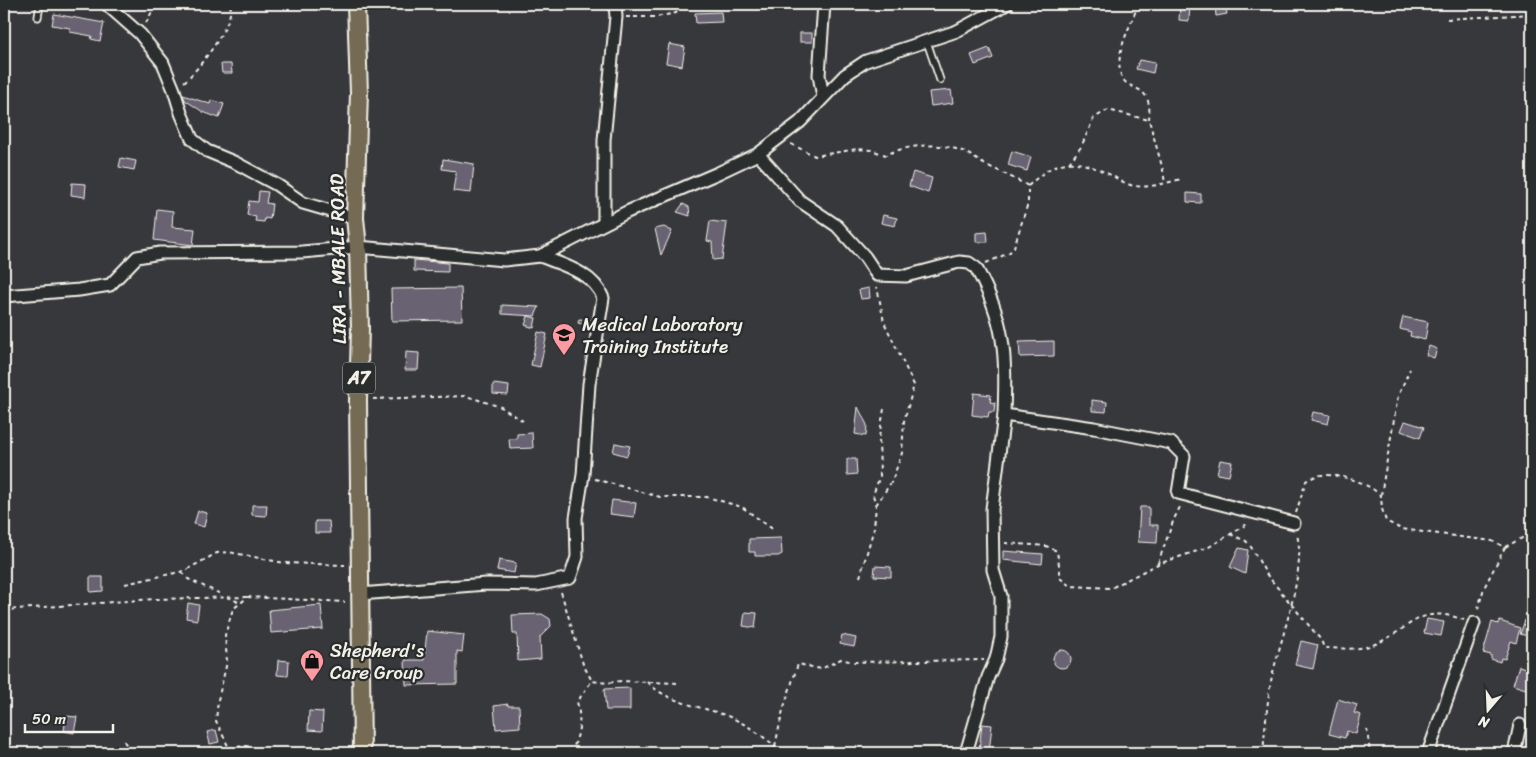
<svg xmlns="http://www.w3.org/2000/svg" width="1536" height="757" viewBox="0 0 1536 757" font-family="Sriracha,sans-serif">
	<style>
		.building { fill: #696273; stroke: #f4f1e8 }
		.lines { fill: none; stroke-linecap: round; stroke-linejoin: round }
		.service-casing { stroke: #f4f1e8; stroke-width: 9 }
		.minor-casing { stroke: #f4f1e8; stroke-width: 15 }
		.primary-casing { stroke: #f4f1e8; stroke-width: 20 }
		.path { stroke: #f4f1e8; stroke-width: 2; stroke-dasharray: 4 4; stroke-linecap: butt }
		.service { stroke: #2a2d2e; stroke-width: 5.5 }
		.minor { stroke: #2a2d2e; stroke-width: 11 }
		.primary { stroke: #746b52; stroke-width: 16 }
		.labels { text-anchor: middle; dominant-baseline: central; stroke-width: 4.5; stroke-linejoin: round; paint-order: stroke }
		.shield { fill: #2a2d2e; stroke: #b7b6b0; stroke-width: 1 }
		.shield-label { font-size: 18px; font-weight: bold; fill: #f4f1e8 }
		.street-label { font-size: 19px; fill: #f4f1e8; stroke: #2a2d2e }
		.poi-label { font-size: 19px; fill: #f4f1e8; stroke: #2a2d2e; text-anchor: start }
	</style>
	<rect width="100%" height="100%" fill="#37383c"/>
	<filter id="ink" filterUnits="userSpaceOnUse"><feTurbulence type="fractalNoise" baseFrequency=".02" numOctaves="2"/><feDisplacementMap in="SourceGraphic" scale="10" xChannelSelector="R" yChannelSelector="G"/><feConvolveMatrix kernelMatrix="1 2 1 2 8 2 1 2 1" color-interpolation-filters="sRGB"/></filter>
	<g filter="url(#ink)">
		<g class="building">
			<path d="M1180,4H1190L1189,21L1179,20Z"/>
			<path d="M1215,4H1225L1227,14L1216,16Z"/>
			<path d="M721,12L722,22L696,23L695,13Z"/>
			<path d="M54,14L104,23L100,41L91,39L92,36L70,32V28L52,25Z"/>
			<rect x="800" y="33" width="12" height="9"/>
			<path d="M669,44L685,47L682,66L666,63Z"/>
			<path d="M989,48L993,58L975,65L971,55Z"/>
			<path d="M1139,60L1155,63L1153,73L1136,69Z"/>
			<path d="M221,64H231L232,73H222Z"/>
			<path d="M951,90L953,103L931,106L929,92Z"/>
			<path d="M183,95L210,104L211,100L224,104L219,118L203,112L185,100Z"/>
			<path d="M1012,151L1031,157L1027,171L1008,165Z"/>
			<path d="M121,158L136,161L134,170L119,167Z"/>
			<path d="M443,159L474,164L471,193L453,191L456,171L442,169Z"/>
			<path d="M913,172L932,178L928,193L909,186Z"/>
			<path d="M72,183L86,184L85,197L71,195Z"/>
			<path d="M259,191L268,192L266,203L272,204L270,219L265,218L264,222L255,221L256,217L247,215L249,201L258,202Z"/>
			<path d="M1187,193L1201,194V203L1187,202Z"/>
			<path d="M683,204L689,207L690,216L677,212Z"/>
			<path d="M157,209L173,211L172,227L195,229L193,245L154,240Z"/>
			<path d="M883,215L897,218L895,226L881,223Z"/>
			<path d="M710,221L727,223L722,259L713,260L712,242L707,241Z"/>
			<path d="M664,227L672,231L661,255L655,229Z"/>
			<path d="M987,232L988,242H976V233Z"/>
			<path d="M414,260L448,263V272L414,271Z"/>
			<path d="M461,288L462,320L392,321L391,289Z"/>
			<path d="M869,288L870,298L861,299L859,290Z"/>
			<path d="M502,305L539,307L535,316L502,314Z"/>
			<path d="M528,316L536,318L534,328L525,325Z"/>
			<path d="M1403,317L1428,322L1425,340L1410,336L1411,332L1400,329Z"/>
			<path d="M579,319L592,320L591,326L578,323Z"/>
			<path d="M538,332L547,334L540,367L531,365Z"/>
			<path d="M1054,341V356L1020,357L1019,342Z"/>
			<path d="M1429,346L1437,349L1434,358L1426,355Z"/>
			<path d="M406,352L419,353L418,370H405Z"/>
			<path d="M493,384L509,386L508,395L493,394Z"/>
			<path d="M974,393L991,395L990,402L995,403L994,412H989L988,417L972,415Z"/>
			<path d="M1092,400L1107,402L1106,412L1092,411Z"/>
			<path d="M858,407L867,425L866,436L855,434Z"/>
			<path d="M1313,412L1330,415L1328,424L1311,420Z"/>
			<path d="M1405,421L1424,427L1420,438L1401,431Z"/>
			<path d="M532,433L533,448L510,449L509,439H517V434Z"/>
			<path d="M615,443L630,446L627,456L613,452Z"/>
			<path d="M847,459H856L857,474L847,475Z"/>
			<path d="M1220,460L1232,462L1229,476L1217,474Z"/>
			<path d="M612,500L636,503L634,517L610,514Z"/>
			<path d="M252,505H267L266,516L252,515Z"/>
			<path d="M1140,507H1149V525H1158L1157,543L1138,542Z"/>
			<path d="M198,511L207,513L204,527L194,524Z"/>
			<path d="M315,521H329L330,533H315Z"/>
			<path d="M781,538L782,554L778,556H755V552H749V539Z"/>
			<path d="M1239,548L1248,550L1245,574L1230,567Z"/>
			<path d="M1003,551L1043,554L1042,564L1003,560Z"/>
			<path d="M499,560L516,563L514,573L497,570Z"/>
			<path d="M875,566L891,567V577L874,576Z"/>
			<path d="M90,577H103V591L90,592Z"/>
			<path d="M188,603L199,605L197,620L186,618Z"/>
			<path d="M1531,604H1532V637L1520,634Z"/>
			<path d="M321,605L323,629L271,633L269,610Z"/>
			<path d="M745,612L757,613L755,628L743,626Z"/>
			<path d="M542,614L550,619L551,626L540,637L541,659L518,661L517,634H513L512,615Z"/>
			<path d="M1427,619L1444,622L1441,636L1424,633Z"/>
			<path d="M1500,621L1520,628L1516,643L1511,641L1505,659L1501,658L1500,662L1491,659V655L1483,653L1492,622L1498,624Z"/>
			<path d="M427,631L464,635L462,652L457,651V684L406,685L405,660H424Z"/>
			<path d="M842,635L856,638L854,647L840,644Z"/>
			<path d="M1301,641L1318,645L1313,669L1295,665Z"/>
			<circle cx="1062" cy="659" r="9"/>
			<path d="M278,660L289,661L288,676L277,675Z"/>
			<path d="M1519,666L1532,670V691L1513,685Z"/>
			<path d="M630,688V710H606L604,689Z"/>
			<path d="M1338,699L1357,705L1354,713L1361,715L1356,734L1347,731L1345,738L1329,734Z"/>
			<path d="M508,704V706H519L520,727L496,729L494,706Z"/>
			<path d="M309,711L323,712L322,731L308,730Z"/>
			<path d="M66,716L77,717L74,733L64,731Z"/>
			<path d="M982,724L992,725L989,752L979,750Z"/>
			<path d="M216,730L219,742L210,744L207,732Z"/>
		</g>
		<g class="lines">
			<g class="service-casing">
				<g id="service">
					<path d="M38,17L40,4"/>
					<path d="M927,42L940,80"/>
				</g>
			</g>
			<g class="minor-casing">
				<g id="minor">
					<path d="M106,4L140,34L163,63L174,90L181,113L192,139L207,151L236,163L277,185L303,203L355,218"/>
					<path d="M823,97L819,75L824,4"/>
					<path d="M758,154L800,201L837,226L865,257L877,275L906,276L959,262L969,263L976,268C1006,322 1006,355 1004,415L1094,428L1171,443L1184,456L1178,493L1294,523"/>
					<path d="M604,223V140L616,17L615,4"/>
					<path d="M4,296L79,290L110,285L137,257L160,253L302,252L358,247L504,260L540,256L627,212L718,173L758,154L800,122L845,75L866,61L957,31L1007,4"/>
					<path d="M360,594L486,584L536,585L570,578L577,557L576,518L583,475L589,384L603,298C594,273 563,265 540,256"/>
					<path d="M966,753L988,677L996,659L1001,637V596L993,570L992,509L1004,415"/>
					<path d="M1428,753L1474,623"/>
					<path d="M1514,753L1520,725"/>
				</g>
			</g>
			<g class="primary-casing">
				<path id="primary" d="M356,4L359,93L355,218L358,247L360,329L358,400L362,753"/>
			</g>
			<g class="path">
				<path d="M1138,4C1132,24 1116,49 1120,71C1124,96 1153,78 1149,119"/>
				<path d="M1365,4L1366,9"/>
				<path d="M626,17H655L676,13L684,4"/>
				<path d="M1447,19L1532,14"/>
				<path d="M146,23L156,4"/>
				<path d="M184,82C198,70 236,22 230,4"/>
				<path d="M791,144L815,156L857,149L871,150L886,155C906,145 937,142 959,150C968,152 977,161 986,165C1001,172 1014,178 1028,186"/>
				<path d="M1069,163L1081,147L1094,118L1108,110L1149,120L1163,170L1165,184"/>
				<path d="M986,263L1009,253L1014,247L1028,203V186C1059,157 1073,157 1111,175C1118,179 1127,185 1135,186C1151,188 1166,183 1181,179"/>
				<path d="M373,399L466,396L501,407L523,421"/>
				<path d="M595,479L660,497H707L742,507L774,530"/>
				<path d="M1381,495L1398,396L1410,369"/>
				<path d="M876,505L892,481L902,453L904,421L914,385L884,322L877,287"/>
				<path d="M1296,513L1306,481C1310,479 1316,475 1321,475C1340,474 1368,482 1381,496L1382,509L1386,521L1401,529L1492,541L1505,547L1484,588L1477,612"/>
				<path d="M1230,534L1246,541L1251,547L1267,575L1321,640L1324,648C1341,648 1359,651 1375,644C1412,629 1418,603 1464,620"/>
				<path d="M1005,543L1046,546L1057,551L1061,579L1070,586L1111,588L1158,564L1209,547L1249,523"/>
				<path d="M1505,547L1526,536L1532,528"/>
				<path d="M1158,563L1174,519L1181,505"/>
				<path d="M182,572L188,579L223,595"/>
				<path d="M860,577L874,528L876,505L873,495L880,476L879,437L884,409"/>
				<path d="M125,584L184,571L217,553L229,552L284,563L345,565"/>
				<path d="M561,592L583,664L592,681L607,683L621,681L677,683"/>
				<path d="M227,597L241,603"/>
				<path d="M4,610L154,599L248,597"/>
				<path d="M647,682C669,703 696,705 725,715C743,722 760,734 775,746L773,753"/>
				<path d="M1527,715L1532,710"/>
				<path d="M1367,729L1370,753"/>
				<path d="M124,741L131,753"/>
				<path d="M775,746L783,710L798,664L821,669L841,659L853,662L984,660"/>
				<path d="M229,748L246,746L280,753"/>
				<path d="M229,753V748L216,721L218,700L227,662L225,635L233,609L248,597L345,602"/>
				<path d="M571,753C579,736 582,721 577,702L591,682"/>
				<path d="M1263,753C1265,729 1267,704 1271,681C1279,643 1307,571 1297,535"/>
			</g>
			<use href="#service" class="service"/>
			<use href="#minor" class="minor"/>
			<use href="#primary" class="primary"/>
		</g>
	</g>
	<defs>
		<g id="school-pin" transform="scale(1.25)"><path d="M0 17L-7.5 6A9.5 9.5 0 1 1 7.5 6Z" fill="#ff9aa2" stroke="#2a2d2e"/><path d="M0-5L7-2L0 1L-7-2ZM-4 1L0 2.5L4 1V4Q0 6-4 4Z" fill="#111"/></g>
		<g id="shop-pin" transform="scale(1.25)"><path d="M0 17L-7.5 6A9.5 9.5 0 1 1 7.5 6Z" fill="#ff9aa2" stroke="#2a2d2e"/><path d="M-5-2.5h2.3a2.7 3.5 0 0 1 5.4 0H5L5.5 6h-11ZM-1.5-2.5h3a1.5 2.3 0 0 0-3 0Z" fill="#111"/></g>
	</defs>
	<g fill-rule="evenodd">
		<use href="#school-pin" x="564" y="335"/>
		<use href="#shop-pin" x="312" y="661"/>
	</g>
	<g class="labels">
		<rect class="shield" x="343" y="362.5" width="32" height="31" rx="4"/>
		<g class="shield-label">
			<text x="359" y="378">A7</text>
		</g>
		<g class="street-label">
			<text transform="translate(338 259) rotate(-91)">LIRA - MBALE ROAD</text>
		</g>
		<g class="poi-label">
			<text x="582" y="324">Medical Laboratory<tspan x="582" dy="22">Training Institute</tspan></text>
			<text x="330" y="650">Shepherd's<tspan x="330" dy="22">Care Group</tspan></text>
		</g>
	</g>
	<rect width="1536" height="757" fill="none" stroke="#2a2d2e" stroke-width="20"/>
	<rect x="10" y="10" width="1516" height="737" fill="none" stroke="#f4f1e8" stroke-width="2" filter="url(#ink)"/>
	<g transform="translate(1488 710) rotate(199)" stroke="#2a2d2e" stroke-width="4" paint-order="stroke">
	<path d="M0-4L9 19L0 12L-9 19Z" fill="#f4f1e8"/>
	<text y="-8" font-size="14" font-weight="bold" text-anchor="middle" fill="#f4f1e8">N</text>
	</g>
	<path d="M25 724v8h88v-8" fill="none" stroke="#f4f1e8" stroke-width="2.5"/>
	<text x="32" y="724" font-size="15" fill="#f4f1e8" stroke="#2a2d2e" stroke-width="4" paint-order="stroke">50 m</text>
</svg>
